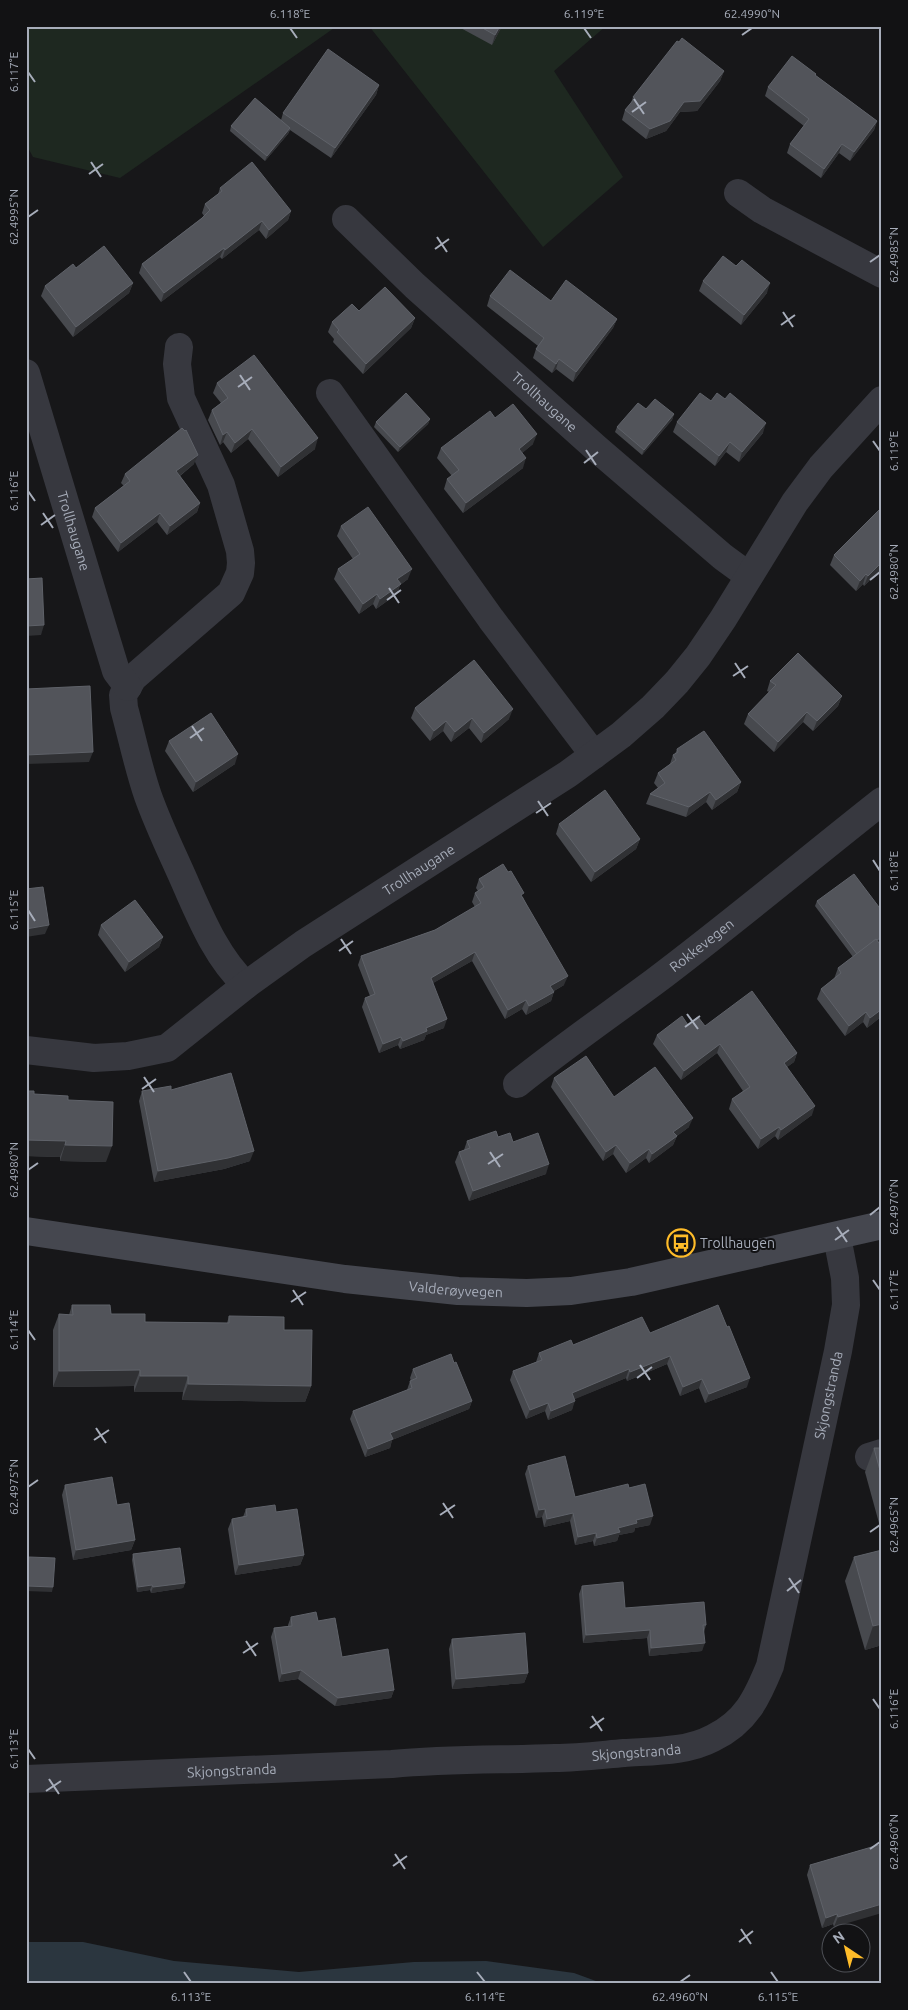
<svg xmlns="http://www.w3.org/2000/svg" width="908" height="2010" viewBox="0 0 908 2010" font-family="Ubuntu,sans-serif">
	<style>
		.green { fill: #1e2820 }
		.water { fill: #2b363f }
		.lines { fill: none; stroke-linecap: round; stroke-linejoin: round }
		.street { stroke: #37383f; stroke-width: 28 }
		.secondary { stroke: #45474f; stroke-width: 28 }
		.wall { fill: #47494e }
		.shaded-wall { fill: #303134 }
		.building { fill: #52545a; stroke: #5f6269 }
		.ticks { fill: none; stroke: #a7adba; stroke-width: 2 }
		.labels { text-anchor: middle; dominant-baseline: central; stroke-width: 4; stroke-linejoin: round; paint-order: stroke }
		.street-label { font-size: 14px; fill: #a7adba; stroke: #121214 }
		.poi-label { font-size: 14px; fill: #a7adba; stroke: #121214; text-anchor: start }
		.neatline { fill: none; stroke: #a7adba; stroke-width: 2 }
		.ticks-label { font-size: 12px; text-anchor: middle; fill: #a7adba }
	</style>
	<rect width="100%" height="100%" fill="#171719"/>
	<g class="green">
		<path d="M26,26H337L120,178L33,157L26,144Z"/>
		<path d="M369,26H606L554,71L623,177L543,247Z"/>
	</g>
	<path class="water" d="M26,1942H83L174,1961L299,1972L414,1962L486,1961L574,1973L604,1984H26Z"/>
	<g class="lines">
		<g class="street">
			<path d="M738,193L762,210L882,274"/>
			<path id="s1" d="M346,219L415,286L596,448L723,557L749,576"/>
			<path d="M179,347L177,364L181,398L221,485L240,551L241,563L240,573L231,593L133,678L123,695L124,708C132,737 138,767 148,796C159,827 174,857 187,887C202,921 218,959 246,985"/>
			<path id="s2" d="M26,373L105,635L116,671L128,687"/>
			<path d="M330,393L491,619L594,755"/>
			<path id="s3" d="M26,1050L94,1058L128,1056L167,1048L246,985L303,944L568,774L621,735L653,707L677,682L698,656L723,619L795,502L821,467L882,400"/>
			<path id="s4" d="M517,1084C562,1048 608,1016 654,982C731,924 806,861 882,801"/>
			<path d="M869,1457L882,1453"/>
			<path id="s5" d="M26,1779L392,1764C446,1759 500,1760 555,1758C578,1758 601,1755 624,1753C653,1751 687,1752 713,1738C746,1722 757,1698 770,1666L838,1351L846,1305L845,1278L837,1237"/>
		</g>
		<path class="secondary" id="s6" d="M26,1231L345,1279L458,1291L527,1293L571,1291L631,1282L882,1225"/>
	</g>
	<g class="wall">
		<path d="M457,26H502L492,45Z"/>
		<path d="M724,71L720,81L697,111L680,112L666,131L646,139L622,120L625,110L631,103L633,97Z"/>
		<path d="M815,75L877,121L874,130L850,161L839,153L821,178L787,153L790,144L804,126L765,96L768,87Z"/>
		<path d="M379,85L376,95L331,158L290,130L288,134L265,161L230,131L231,126L281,120L283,113Z"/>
		<path d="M220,188L291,211L288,220L266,239L259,230L222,259L220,257L161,302L139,273L142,264L204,216L202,213L205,204L218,194Z"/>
		<path d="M76,268L133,283L129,293L73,337L41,296L45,286Z"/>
		<path d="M703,281L767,293L741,325L699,291Z"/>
		<path d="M490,296L551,301L617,319L613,328L573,382L556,369L552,373L533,358L536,349L538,346L487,306Z"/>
		<path d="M415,318L411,328L363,374L333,342L334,339L328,332L332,322Z"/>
		<path d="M217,383L315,449L278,477L248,439L231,453L223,442L220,445L208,420L212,410L221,403L213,393Z"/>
		<path d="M725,399L763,433L739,462L726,452L715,466L673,432L677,422L711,401Z"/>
		<path d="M646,409L674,414L672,420L642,455L615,432L617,427Z"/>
		<path d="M495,418L533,444L522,453L523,468L463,513L444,489L447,479L452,476L437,458L441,448Z"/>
		<path d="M430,419L428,424L398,452L374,427L376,422Z"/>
		<path d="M194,464L180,476L200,503L197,512L167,535L157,522L118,552L92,517L95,508L124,486L121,483L125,474Z"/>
		<path d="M882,507V569L864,586L863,584L856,591L830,565L834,555Z"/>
		<path d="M341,526L408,579L400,585L397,594L376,609L373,604L359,614L334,579L338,569L353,559L337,536Z"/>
		<path d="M770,681L842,696L838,706L813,731L803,722L774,752L744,724L748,714L769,692L767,691Z"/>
		<path d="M415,708L509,719L481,743L469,728L451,742L443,731L430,741L411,718Z"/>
		<path d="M169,741L235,764L193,792L165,751Z"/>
		<path d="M677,749L741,782L737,792L712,810L706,802L686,817L646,804L650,794L658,788L654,783L658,773L670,764L673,755L675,754Z"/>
		<path d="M559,824L640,839L636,849L591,882L556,834Z"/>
		<path d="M479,879L523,897L564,985L554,991L551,1001L526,1015L522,1009L505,1019L472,961L433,983L444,1028L426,1035L424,1040L400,1049L398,1045L379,1053L362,1007L365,998L370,996L358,965L361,956L435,930L475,907L472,902L475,893L478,891L476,888Z"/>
		<path d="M817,901L882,911V940L879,943L882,1016L867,1028L863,1022L845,1036L817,999L821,989L834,979L838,968L853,957L815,906Z"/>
		<path d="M101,925L163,937L159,947L125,972L98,935Z"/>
		<path d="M688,1025L705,1026L797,1053L794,1062L787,1067L812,1115L778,1140L775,1136L758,1149L729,1109L732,1099L743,1091L717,1053L681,1080L653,1044L657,1035Z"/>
		<path d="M554,1078L614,1097L689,1127L677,1136L673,1145L649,1163L646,1158L626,1173L613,1154L603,1161L551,1087Z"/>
		<path d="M171,1090L250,1161L224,1169L154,1182L139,1101L142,1091Z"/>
		<path d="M26,1091L34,1094L68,1100L106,1162L60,1161V1157L26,1156Z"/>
		<path d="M498,1137L513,1142L546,1174L469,1201L455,1162L459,1152L464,1150L467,1141Z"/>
		<path d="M72,1305L145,1322L227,1323L229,1316L311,1386L305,1402L182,1400L183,1392H134V1386L53,1387V1330L59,1314L69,1315Z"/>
		<path d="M650,1333L747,1387L705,1403L699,1388L680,1396L667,1364L627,1381L626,1378L574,1399L572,1410L548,1420L545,1411L526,1419L510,1380L513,1371L536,1362L539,1353L573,1345Z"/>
		<path d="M882,1346V1357L880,1351Z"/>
		<path d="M454,1363L472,1401L469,1409L392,1440L390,1448L365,1457L350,1419L353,1411L407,1390L410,1381H411L410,1378L413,1369Z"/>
		<path d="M874,1448H882V1534L865,1472Z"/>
		<path d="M528,1466L575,1497L629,1488L650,1525L635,1528L634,1532L619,1535L617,1541L594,1546L593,1541L575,1545L570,1521L544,1527L542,1517L536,1518L525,1474Z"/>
		<path d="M65,1485L117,1505L135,1540L131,1550L73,1560L62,1495Z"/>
		<path d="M246,1509L276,1512L304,1555L300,1565L235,1575L228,1529L232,1519L243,1517Z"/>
		<path d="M133,1554L185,1583L183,1588L151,1593L150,1590L137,1592L132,1560Z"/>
		<path d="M29,1557L52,1592L26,1570L27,1562Z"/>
		<path d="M854,1557L882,1645L865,1650L845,1581Z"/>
		<path d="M582,1586L625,1608L706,1625L704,1632L702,1651L649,1656L647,1638L583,1643L579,1594Z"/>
		<path d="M291,1617L318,1621L342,1657L394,1690L391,1698L335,1706L298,1679L279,1682L271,1637L274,1628L288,1626V1625Z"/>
		<path d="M452,1639L528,1673L524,1683L452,1689L449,1649Z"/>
		<path d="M882,1844L834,1927L833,1924L822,1928L807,1875L810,1865Z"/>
	</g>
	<g class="shaded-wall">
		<path d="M500,26H502L492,45L495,35Z"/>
		<path d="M724,71L720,81L697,111L680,112L666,131L646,139L650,129Z"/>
		<path d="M379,85L376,95L331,158L335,148Z"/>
		<path d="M877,121L874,130L850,161L854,152Z"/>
		<path d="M290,128L288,134L265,161L267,156Z"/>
		<path d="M842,144L839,153L821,178L824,169Z"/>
		<path d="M291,211L288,220L266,239L269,230Z"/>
		<path d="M262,221L259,230L222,259L225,250Z"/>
		<path d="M224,248L220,257L161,302L164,293Z"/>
		<path d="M133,283L129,293L73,337L76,327Z"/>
		<path d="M770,283L767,293L741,325L744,315Z"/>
		<path d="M415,318L411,328L363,374L366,364Z"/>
		<path d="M617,319L613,328L573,382L576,372Z"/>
		<path d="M559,359L556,369L552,373L556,364Z"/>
		<path d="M674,414L672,420L642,455L644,450Z"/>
		<path d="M430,419L428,424L398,452L400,447Z"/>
		<path d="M766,423L763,433L739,462L742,452Z"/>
		<path d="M252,429L248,439L231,453L235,443Z"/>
		<path d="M227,432L223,442L220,445L223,435Z"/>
		<path d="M537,434L533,444L515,459L519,449Z"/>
		<path d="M318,438L315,449L278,477L281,467Z"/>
		<path d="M730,442L726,452L715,466L719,456Z"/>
		<path d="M198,455L194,464L173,481L176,471Z"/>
		<path d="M526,458L523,468L463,513L466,503Z"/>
		<path d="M200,503L197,512L167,535L170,526Z"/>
		<path d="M160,513L157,522L118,552L121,543Z"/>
		<path d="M882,562V569L864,586L868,576Z"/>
		<path d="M412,569L408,579L400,585L397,594L376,609L380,599L397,579Z"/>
		<path d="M866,574L863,584L856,591L860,581Z"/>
		<path d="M377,594L373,604L359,614L363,604Z"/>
		<path d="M44,625L41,635L26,636V626Z"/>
		<path d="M842,696L838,706L813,731L817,721Z"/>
		<path d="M513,709L509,719L481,743L484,733Z"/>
		<path d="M807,712L803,722L774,752L778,742Z"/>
		<path d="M472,718L469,728L451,742L455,732Z"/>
		<path d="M446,721L443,731L430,741L434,731Z"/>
		<path d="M93,752L89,762L26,764V755Z"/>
		<path d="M238,754L235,764L193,792L196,782Z"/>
		<path d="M741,782L737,792L712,810L716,800Z"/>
		<path d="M710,792L706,802L686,817L689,807Z"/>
		<path d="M640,839L636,849L591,882L595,872Z"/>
		<path d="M49,925L45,934L26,937V929Z"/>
		<path d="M163,937L159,947L125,972L129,962Z"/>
		<path d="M882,937V940L855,960L857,955Z"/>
		<path d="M475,952L472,961L428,986L431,978Z"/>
		<path d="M568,976L564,985L547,995L550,986Z"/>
		<path d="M554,992L551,1001L526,1015L529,1006Z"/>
		<path d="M526,1000L522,1009L505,1019L508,1010Z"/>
		<path d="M882,1009V1016L867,1028L870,1018Z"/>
		<path d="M866,1012L863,1022L845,1036L849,1026Z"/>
		<path d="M447,1019L444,1028L426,1035L424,1040L400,1049L403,1041L426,1028Z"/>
		<path d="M401,1037L398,1045L379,1053L383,1044Z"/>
		<path d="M720,1044L717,1053L681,1080L684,1071Z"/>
		<path d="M797,1053L794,1062L780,1072L784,1063Z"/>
		<path d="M815,1106L812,1115L778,1140L781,1130Z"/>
		<path d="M693,1118L689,1127L670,1141L673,1132Z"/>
		<path d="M779,1127L775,1136L758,1149L761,1139Z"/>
		<path d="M677,1136L673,1145L649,1163L652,1154Z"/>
		<path d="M26,1140L66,1141L60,1157L26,1156Z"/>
		<path d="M65,1145L112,1146L106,1162L60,1161Z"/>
		<path d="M616,1145L613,1154L603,1161L606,1152Z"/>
		<path d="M649,1149L646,1158L626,1173L630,1163Z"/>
		<path d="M254,1151L250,1161L224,1169L154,1182L158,1171Z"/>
		<path d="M549,1164L546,1174L469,1201L473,1191Z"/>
		<path d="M670,1356L667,1364L627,1381L630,1372Z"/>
		<path d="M629,1369L626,1378L568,1402L572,1393Z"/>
		<path d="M140,1370L134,1386L53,1387L59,1371Z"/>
		<path d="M140,1376H188L183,1392H134Z"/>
		<path d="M750,1378L747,1387L705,1403L709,1394Z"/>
		<path d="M702,1379L699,1388L680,1396L683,1387Z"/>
		<path d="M188,1384L311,1386L305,1402L182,1400Z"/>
		<path d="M472,1401L469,1409L392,1440L390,1448L365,1457L368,1449L390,1433Z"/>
		<path d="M575,1401L572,1410L548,1420L551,1411Z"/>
		<path d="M548,1403L545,1411L526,1419L530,1410Z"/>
		<path d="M545,1509L542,1517L536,1518L539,1510Z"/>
		<path d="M573,1513L570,1521L544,1527L547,1519Z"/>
		<path d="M653,1516L650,1525L635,1528L634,1532L619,1535L617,1541L594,1546L597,1538L636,1520Z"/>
		<path d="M596,1533L593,1541L575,1545L578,1537Z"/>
		<path d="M135,1540L131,1550L73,1560L76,1550Z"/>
		<path d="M304,1555L300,1565L235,1575L239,1565Z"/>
		<path d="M185,1583L183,1588L151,1593L153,1587Z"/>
		<path d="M152,1585L150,1590L137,1592L138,1587Z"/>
		<path d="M27,1586L53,1587L52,1592L26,1591Z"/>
		<path d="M882,1624V1645L865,1650L873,1626Z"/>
		<path d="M650,1630L647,1638L583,1643L586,1635Z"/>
		<path d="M705,1643L702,1651L649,1656L651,1648Z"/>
		<path d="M301,1670L298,1679L279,1682L282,1674Z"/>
		<path d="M528,1673L524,1683L452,1689L456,1679Z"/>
		<path d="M394,1690L391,1698L335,1706L338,1698Z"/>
		<path d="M882,1904V1913L834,1927L838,1917Z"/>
		<path d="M837,1914L833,1924L822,1928L826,1918Z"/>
	</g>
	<g class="building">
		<path d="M479,26H500L495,35Z"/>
		<path d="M682,38L724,71L700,101L684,102L670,121L650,129L625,110L635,98L633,97L677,41L679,42Z"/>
		<path d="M328,49L379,85L335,148L283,113Z"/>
		<path d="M792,56L816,74L815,75L877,121L854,152L842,144L824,169L790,144L809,119L768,87Z"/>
		<path d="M255,98L290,128L267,156L231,126Z"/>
		<path d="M252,162L291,211L269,230L262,221L225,250L224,248L164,293L142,264L201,219L210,210L205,204L222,191L220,188Z"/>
		<path d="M104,246L133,283L76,327L45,286L73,264L76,268Z"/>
		<path d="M723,256L736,266L742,260L770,283L744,315L703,281Z"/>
		<path d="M510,270L551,301L566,280L617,319L576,372L559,359L556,364L536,349L544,338L490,296Z"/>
		<path d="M385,287L415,318L366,364L337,332L339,330L332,322L352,304L359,311Z"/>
		<path d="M254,355L318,438L281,467L252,429L235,443L227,432L223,435L212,410L228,398L217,383Z"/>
		<path d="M406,393L430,419L400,447L376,422Z"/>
		<path d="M700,393L711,401L717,393L725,399L730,393L766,423L742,452L730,442L719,456L677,422Z"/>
		<path d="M655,399L674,414L644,450L617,427L638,403L646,409Z"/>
		<path d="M513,404L537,434L519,449L526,458L466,503L447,479L459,470L441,448L490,411L495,418Z"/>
		<path d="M182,428L185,431L186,430L198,455L176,471L200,503L170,526L160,513L121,543L95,508L130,481L125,474Z"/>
		<path d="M368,507L412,569L397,579L401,584L380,599L377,594L363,604L338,569L360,554L341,526Z"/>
		<path d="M882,507V562L868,576L866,574L860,581L834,555Z"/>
		<path d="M42,578L44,625L26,626V579Z"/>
		<path d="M798,653L842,696L817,721L807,712L778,742L748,714L776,685L770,681Z"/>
		<path d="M474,660L513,709L484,733L472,718L455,732L446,721L434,731L415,708Z"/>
		<path d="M90,686L93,752L26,755V689Z"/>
		<path d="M211,713L238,754L196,782L169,741Z"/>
		<path d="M704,731L741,782L716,800L710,792L689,807L650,794L665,783L658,773L676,760L673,755L678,752L677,749Z"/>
		<path d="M605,790L640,839L595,872L559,824Z"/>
		<path d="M503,864L508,872L511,871L524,893L521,895L568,976L550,986L554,992L529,1006L526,1000L508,1010L475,952L431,978L447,1019L426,1028L427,1031L403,1041L401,1037L383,1044L365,998L375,994L361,956L435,930L481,903L475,893L484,887L479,879Z"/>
		<path d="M854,874L882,911V937L877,940L876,939L857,954L817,901Z"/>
		<path d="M43,887L49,925L26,929V889Z"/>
		<path d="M135,900L163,937L129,962L101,925Z"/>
		<path d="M876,939L882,947V1009L870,1018L866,1012L849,1026L821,989L841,973L838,968Z"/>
		<path d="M752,991L797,1053L784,1063L815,1106L781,1130L779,1127L761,1139L732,1099L750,1087L720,1044L684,1071L657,1035L682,1016L688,1025L698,1017L705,1026Z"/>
		<path d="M586,1056L614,1097L655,1067L693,1118L673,1132L677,1136L652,1154L649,1149L630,1163L616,1145L606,1152L554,1078Z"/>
		<path d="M231,1073L254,1151L228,1158L158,1171L142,1091L171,1086V1090Z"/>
		<path d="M26,1091H34V1094L68,1096V1100L113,1102L112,1146L65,1145L66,1141L26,1140Z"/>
		<path d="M496,1131L498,1137L510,1133L513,1142L538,1133L549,1164L473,1191L459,1152L470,1148L467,1141Z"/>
		<path d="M72,1305H110L111,1314H145V1322L229,1323V1316L284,1317V1330H312L311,1386L188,1384V1376H140V1370L59,1371V1314L73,1315Z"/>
		<path d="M718,1305L727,1327L729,1326L750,1378L709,1394L702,1379L683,1387L670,1356L630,1372L629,1369L572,1393L575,1401L551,1411L548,1403L530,1410L513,1371L542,1360L539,1353L571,1340L573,1345L642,1317L650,1333Z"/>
		<path d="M451,1354L454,1363L456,1362L472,1401L390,1433L393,1439L368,1449L353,1411L412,1388L410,1381L417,1378L413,1369Z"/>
		<path d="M874,1448H882V1478Z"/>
		<path d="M565,1456L575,1497L628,1484L629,1488L645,1484L653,1516L636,1520L637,1523L618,1528L620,1532L597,1538L596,1533L578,1537L573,1513L547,1519L545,1509L539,1510L528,1466Z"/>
		<path d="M112,1477L117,1505L129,1503L135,1540L76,1550L65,1485Z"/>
		<path d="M275,1505L276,1512L297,1509L304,1555L239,1565L232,1519L247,1516L246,1509Z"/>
		<path d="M180,1548L185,1583L153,1587L152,1585L138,1587L133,1554Z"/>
		<path d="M882,1550V1624L873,1626L854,1557Z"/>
		<path d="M29,1557L55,1558L53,1587L27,1586Z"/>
		<path d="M26,1570H28L26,1609Z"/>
		<path d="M623,1582L625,1608L704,1602L706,1625H703L705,1643L651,1648L650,1630L586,1635L582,1586Z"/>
		<path d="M316,1612L318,1621L335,1618L342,1657L388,1649L394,1690L338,1698L301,1670L282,1674L274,1628L292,1626L291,1617Z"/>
		<path d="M525,1633L528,1673L456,1679L452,1639Z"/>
		<path d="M882,1844V1904L838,1917L837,1914L826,1918L810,1865Z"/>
	</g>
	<path class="ticks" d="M290,28L297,38M584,28L591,38M742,35L752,28M28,72L35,82M634,99L644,114M632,112L646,102M91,162L101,177M89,174L103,164M28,217L38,210M437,237L447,252M435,249L449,239M870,262L880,255M783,312L793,327M781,325L795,315M240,375L250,390M238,387L252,377M873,441L880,451M586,450L596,465M584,463L598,452M28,491L35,501M43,513L53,528M41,525L55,515M870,580L880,572M389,588L399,603M387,600L401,590M735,663L745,678M733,676L748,666M192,726L202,741M190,738L204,728M538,801L548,816M536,813L551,803M873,860L880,871M28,910L35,921M341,939L351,954M339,951L353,941M687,1014L698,1029M685,1027L700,1016M144,1077L154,1092M142,1089L156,1079M490,1152L500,1167M488,1164L503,1154M28,1170L38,1163M870,1215L880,1207M837,1227L847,1242M835,1240L849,1230M873,1280L880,1290M293,1290L303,1305M291,1302L306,1292M28,1330L35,1340M640,1365L650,1380M637,1378L652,1367M96,1428L106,1443M94,1440L109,1430M28,1487L38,1480M443,1503L453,1518M440,1515L455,1505M870,1532L880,1525M789,1578L799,1593M787,1591L801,1580M246,1641L256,1656M243,1653L258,1643M873,1699L880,1709M592,1716L602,1731M590,1728L604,1718M28,1749L35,1759M49,1779L59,1794M46,1791L61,1781M870,1849L880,1842M395,1854L405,1869M393,1866L407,1856M741,1929L751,1944M739,1942L753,1931M184,1972L191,1982M477,1972L485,1982M771,1972L778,1982M680,1982L690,1975"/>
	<defs>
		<g id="bus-ring" transform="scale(1.4375)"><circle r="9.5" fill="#121214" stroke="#ffbc29" stroke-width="1.5"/><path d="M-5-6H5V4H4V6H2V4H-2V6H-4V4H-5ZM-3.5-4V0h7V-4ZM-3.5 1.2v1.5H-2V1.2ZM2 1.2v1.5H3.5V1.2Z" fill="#ffbc29"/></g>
	</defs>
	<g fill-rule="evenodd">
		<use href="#bus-ring" x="681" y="1243"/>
	</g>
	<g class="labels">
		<g class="street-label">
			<text stroke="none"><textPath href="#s1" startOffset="270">Trollhaugane</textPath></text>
			<text stroke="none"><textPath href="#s2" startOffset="165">Trollhaugane</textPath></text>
			<text stroke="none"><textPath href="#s3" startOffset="451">Trollhaugane</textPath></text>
			<text stroke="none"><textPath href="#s4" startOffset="231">Rokkevegen</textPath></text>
			<text stroke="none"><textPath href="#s6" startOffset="434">Valderøyvegen</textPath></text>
			<text stroke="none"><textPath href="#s5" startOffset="1061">Skjongstranda</textPath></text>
			<text stroke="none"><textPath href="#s5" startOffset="611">Skjongstranda</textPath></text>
			<text stroke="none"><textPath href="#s5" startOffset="206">Skjongstranda</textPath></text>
		</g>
		<g class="poi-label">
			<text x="700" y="1243">Trollhaugen</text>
		</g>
	</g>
	<rect width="908" height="2010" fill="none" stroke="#121214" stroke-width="55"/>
	<g transform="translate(846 1948) rotate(325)"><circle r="24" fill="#121214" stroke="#4e5056"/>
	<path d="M0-4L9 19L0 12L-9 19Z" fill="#ffbc29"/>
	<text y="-8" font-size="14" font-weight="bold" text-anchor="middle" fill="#a7adba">N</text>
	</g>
	<rect x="28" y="28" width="852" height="1954" class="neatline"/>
	<g class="ticks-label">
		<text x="290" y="18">6.118°E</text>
		<text x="584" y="18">6.119°E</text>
		<text x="752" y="18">62.4990°N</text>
		<text transform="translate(14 72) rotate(-90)" y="4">6.117°E</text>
		<text transform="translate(14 217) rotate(-90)" y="4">62.4995°N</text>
		<text transform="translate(894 255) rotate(-90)" y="4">62.4985°N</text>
		<text transform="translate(894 451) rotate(-90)" y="4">6.119°E</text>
		<text transform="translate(14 491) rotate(-90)" y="4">6.116°E</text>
		<text transform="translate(894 572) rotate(-90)" y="4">62.4980°N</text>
		<text transform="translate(894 871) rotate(-90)" y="4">6.118°E</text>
		<text transform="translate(14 910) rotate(-90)" y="4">6.115°E</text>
		<text transform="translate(14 1170) rotate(-90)" y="4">62.4980°N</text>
		<text transform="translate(894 1207) rotate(-90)" y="4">62.4970°N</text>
		<text transform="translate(894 1290) rotate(-90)" y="4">6.117°E</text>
		<text transform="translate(14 1330) rotate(-90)" y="4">6.114°E</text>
		<text transform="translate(14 1487) rotate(-90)" y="4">62.4975°N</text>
		<text transform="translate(894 1525) rotate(-90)" y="4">62.4965°N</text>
		<text transform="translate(894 1709) rotate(-90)" y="4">6.116°E</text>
		<text transform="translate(14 1749) rotate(-90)" y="4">6.113°E</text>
		<text transform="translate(894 1842) rotate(-90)" y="4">62.4960°N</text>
		<text x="191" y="2001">6.113°E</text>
		<text x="485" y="2001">6.114°E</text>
		<text x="680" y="2001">62.4960°N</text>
		<text x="778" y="2001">6.115°E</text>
	</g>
</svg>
